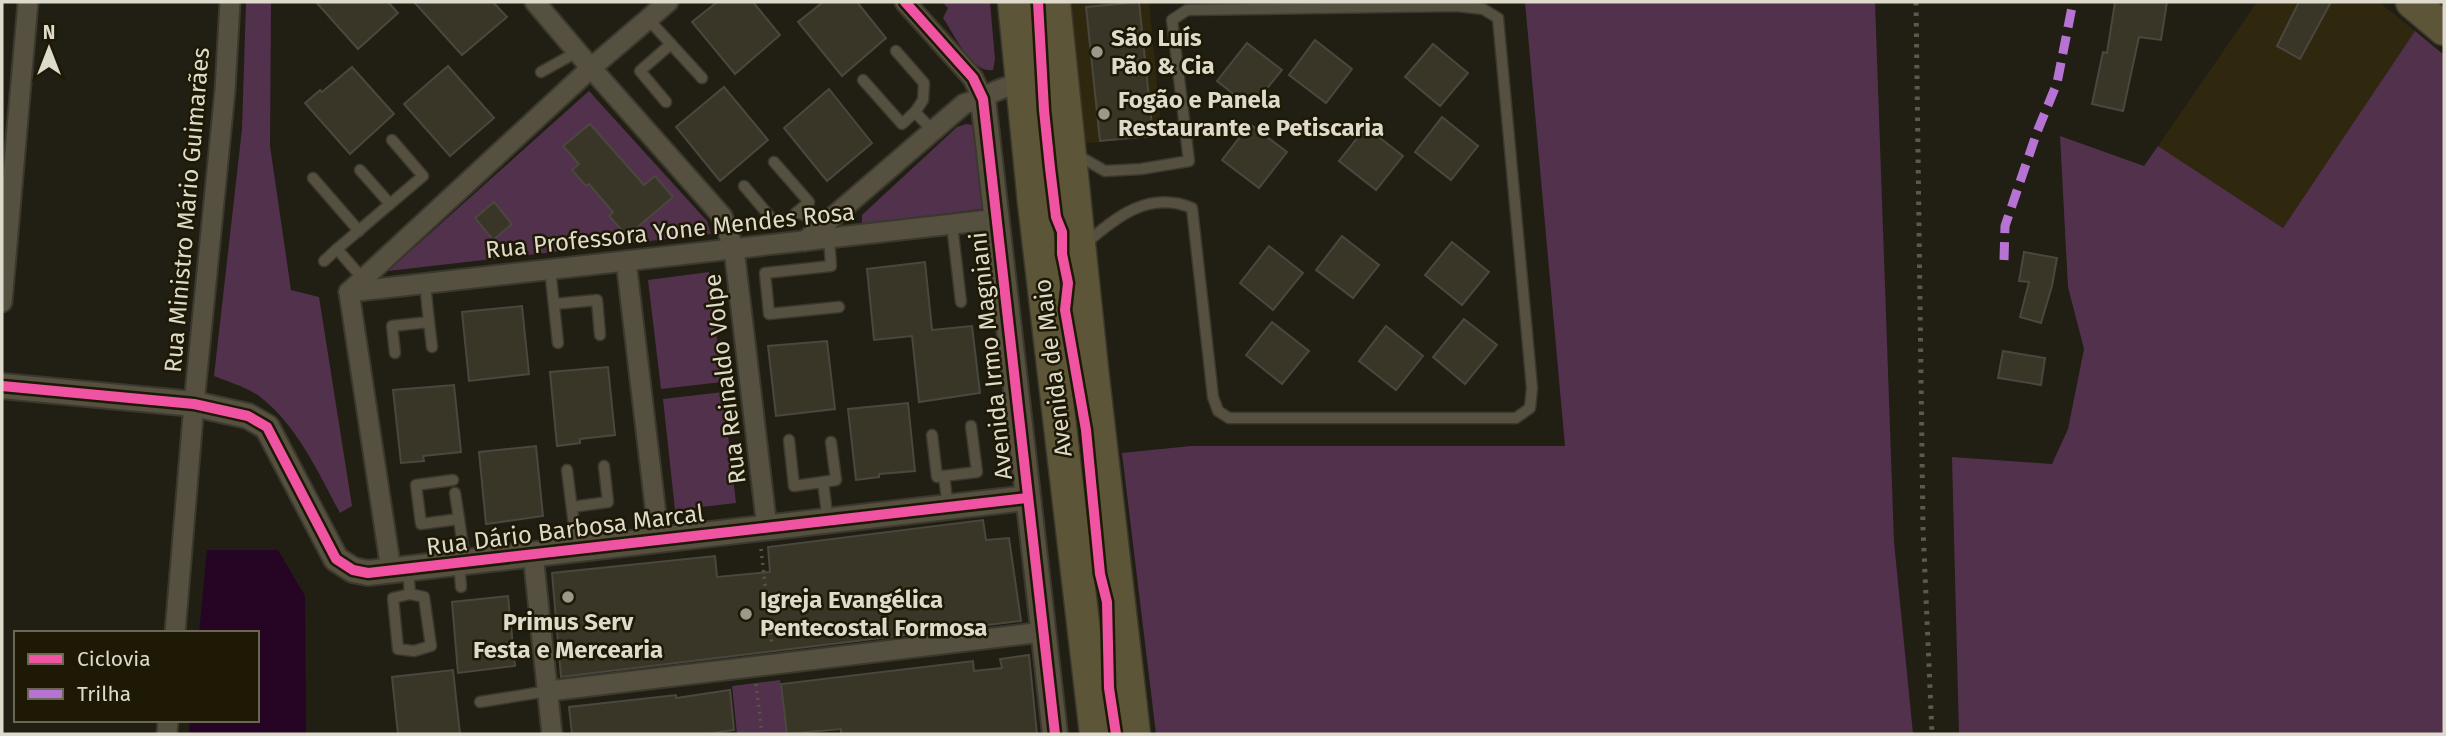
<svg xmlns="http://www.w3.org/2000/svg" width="2446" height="736" viewBox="0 0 2446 736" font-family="'Fira Sans',sans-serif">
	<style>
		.built { fill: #2f280e }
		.green { fill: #52314d }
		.water { fill: #260423 }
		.building { fill: #393628; stroke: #4a473e; stroke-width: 2 }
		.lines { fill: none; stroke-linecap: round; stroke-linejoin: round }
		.service-casing { stroke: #3b382e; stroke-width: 13 }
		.minor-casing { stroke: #3b382e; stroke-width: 23 }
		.tertiary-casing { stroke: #3b382e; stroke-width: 28 }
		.primary-casing { stroke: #3b382e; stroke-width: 35 }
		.path { stroke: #575446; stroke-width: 3.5; stroke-dasharray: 2 5; stroke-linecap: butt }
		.service { stroke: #55503f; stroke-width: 10 }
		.minor { stroke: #55503f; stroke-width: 19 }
		.tertiary { stroke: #55503f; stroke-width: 24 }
		.primary { stroke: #5c5538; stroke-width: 32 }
		.rail { stroke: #5c5a4c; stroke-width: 5; stroke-dasharray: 3.5 7; stroke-linecap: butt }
		.quiet { stroke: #b673d3; stroke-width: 9; stroke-dasharray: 18 9; stroke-linecap: butt }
		.cycleway-casing { stroke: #1e1904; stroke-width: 15 }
		.cycleway { stroke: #f153a3; stroke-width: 10 }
		.poi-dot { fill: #9c998c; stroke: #1e1904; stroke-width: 2.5 }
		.labels { text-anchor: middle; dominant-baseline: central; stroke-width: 5; stroke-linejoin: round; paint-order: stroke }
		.poi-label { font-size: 24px; font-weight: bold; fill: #dedbcd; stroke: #1e1904; text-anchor: start }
		.street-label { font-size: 24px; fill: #dedbcd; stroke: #1e1904 }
	</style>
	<rect width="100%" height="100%" fill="#211e13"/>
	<g class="built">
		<path d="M1069,2H1149L1161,124L1153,136L1081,144Z"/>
		<path d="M2257,2H2379L2415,31L2283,228L2158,146Z"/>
	</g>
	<g class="green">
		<path d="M246,2H271L270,146L291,290L319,297L352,506L340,513C318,472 297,425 259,396C247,387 228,382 214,376L242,129Z"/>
		<path d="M942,2H990L995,59L993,70C972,74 954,34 943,18L948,8Z"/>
		<path d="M1525,2H1875L1894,542L1913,734H1156L1122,453L1191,446H1565Z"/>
		<path d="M2415,31L2444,55V734H1959L1952,457L2052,464L2068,429L2084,349L2068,287L2060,136L2144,166L2158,146L2283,228Z"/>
		<path d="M589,91L707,221L711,234L388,271Z"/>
		<path d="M966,124L974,125L984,202L981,209L862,224V215L957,127Z"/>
		<path d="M709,272L722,382L661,389L648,280Z"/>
		<path d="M723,392L736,503L675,510L663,399Z"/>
		<path d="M780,680L787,734H737L732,686Z"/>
	</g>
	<path class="water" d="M207,550H278L305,596L306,734H189L190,720H257V633H199Z"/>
	<g class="building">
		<path d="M316,2H388L398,13L358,49Z"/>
		<path d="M414,2H493L507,17L462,55Z"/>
		<path d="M717,2H753L780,35L735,74L692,22Z"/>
		<path d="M823,2H857L886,38L842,76L798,22Z"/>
		<path d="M1139,2L1153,136L1100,141L1086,7Z"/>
		<path d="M2115,2H2167L2161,40L2139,37L2123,111L2092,104L2103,52L2107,53Z"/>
		<path d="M2299,2H2331L2300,59L2277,46Z"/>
		<path d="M1315,40L1352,69L1326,103L1289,75Z"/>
		<path d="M1247,43L1282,70L1251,108L1217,81Z"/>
		<path d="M1433,44L1468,73L1440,106L1405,77Z"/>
		<path d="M448,66L494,118L450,156L404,104Z"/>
		<path d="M352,67L394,114L350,154L305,103L320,90L322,92Z"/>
		<path d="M724,87L768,140L720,181L676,127Z"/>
		<path d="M829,89L872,143L827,181L784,128Z"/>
		<path d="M1442,117L1478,146L1451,180L1415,152Z"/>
		<path d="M590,124L644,185L655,176L673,197L627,236L609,216L613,212L589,184L586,186L572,170L579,164L563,146Z"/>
		<path d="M1250,124L1287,152L1259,188L1222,160Z"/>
		<path d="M1366,127L1403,156L1376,190L1339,161Z"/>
		<path d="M494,202L512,224L493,240L475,218Z"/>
		<path d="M1342,236L1379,265L1353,298L1316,270Z"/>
		<path d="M1452,242L1489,272L1462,305L1425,275Z"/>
		<path d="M1269,246L1303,273L1273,310L1240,283Z"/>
		<path d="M2024,252L2057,258L2052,286L2041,323L2020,317L2029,282L2019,281Z"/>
		<path d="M925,262L932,330L972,326L980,393L919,402L912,336L874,340L867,269Z"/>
		<path d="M522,306L529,374L469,381L462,312Z"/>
		<path d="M1464,319L1497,345L1465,384L1433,357Z"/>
		<path d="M1272,322L1309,351L1282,384L1246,355Z"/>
		<path d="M1386,326L1423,356L1396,390L1359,361Z"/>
		<path d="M827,341L835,409L776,416L768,346Z"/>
		<path d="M2003,351L2045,358L2041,385L1998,378Z"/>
		<path d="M608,367L615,435L580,439V443L557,446L550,372Z"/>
		<path d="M454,385L461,452L423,456L424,461L401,463L393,390Z"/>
		<path d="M908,403L915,471L879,474V477L856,480L848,409Z"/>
		<path d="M536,446L543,516L486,524L479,452Z"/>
		<path d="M983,520L986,540L1009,538L1021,621L561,677L552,573L715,556L717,577L770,572L768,547Z"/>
		<path d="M508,596L515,666L458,673L452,602Z"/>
		<path d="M1029,655L1037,734H841V729L787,734L781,684L973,661L974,671L1002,668L1000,659Z"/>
		<path d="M453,670L460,734H398L392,677Z"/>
		<path d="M730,690L734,730L707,734H572L569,707L676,695V698Z"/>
	</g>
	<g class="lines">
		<g class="service-casing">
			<g id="service">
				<path d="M648,19L702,78"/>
				<path d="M896,51L924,83L923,100L915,112L932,130"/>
				<path d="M541,72L577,52"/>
				<path d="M863,80L902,124L915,112"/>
				<path d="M666,102L640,71L671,44"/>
				<path d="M1077,155L1105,171L1141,169L1189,161L1172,20L1187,10L1457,6L1483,9L1498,18L1532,388L1530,408L1516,418H1229L1218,411L1213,397L1192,208C1149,190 1116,217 1085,244"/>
				<path d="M774,162L809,202L797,212L815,220H825"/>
				<path d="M360,170L390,204"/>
				<path d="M313,178L359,231"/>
				<path d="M744,186L772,219L787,221L797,212"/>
				<path d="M952,225L961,302"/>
				<path d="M829,238L831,266L765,273L769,314L839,307"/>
				<path d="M337,249L423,176L392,140"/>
				<path d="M324,261L337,249L363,279"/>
				<path d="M550,269L558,343"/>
				<path d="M554,304L597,300L600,335"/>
				<path d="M429,322L432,347"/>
				<path d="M395,353L392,326L429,322L425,283"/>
				<path d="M932,435L937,477L944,476L948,507"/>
				<path d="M789,440L794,486L823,482"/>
				<path d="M567,470L577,549"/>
				<path d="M944,476L977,472L971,426"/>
				<path d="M453,480L416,485L421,524L459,519L465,561"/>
				<path d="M455,493L459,519"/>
				<path d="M572,507L608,502L604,466"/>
				<path d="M828,521L823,482L836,480L831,442"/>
				<path d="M459,563L461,587"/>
				<path d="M408,570L410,594L393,598L398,649L414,651L431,646L424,597L410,594"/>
				<path d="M480,702L548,691"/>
			</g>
		</g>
		<g class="minor-casing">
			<g id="minor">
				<path d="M535,2L591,68L722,216L734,249L767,528"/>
				<path d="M905,2L973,78L983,99"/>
				<path d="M805,241L964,104C986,98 998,87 1021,83"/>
				<path d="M626,261L659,540"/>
				<path d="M349,292L998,219"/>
				<path d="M349,292L591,68L668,2"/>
				<path d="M349,292L391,570"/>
				<path d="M2,302L28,2"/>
				<path d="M533,554L552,734"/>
				<path d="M175,633L194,404L225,90L230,2"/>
				<path d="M549,691L1043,632"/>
				<path d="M167,734L168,720"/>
			</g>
		</g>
		<g class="tertiary-casing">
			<g id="tertiary">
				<path d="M983,99L1055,734"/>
				<path d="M2,386L194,404L248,416L267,427L336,559L353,570L368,573L1027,498"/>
			</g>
		</g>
		<g class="primary-casing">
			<g id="primary">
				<path d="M1014,2L1034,203L1096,734"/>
				<path d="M1054,2L1092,369L1134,734"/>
				<path d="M2412,2L2444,29"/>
			</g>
		</g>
		<g class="path">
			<path d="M761,549L772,646"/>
			<path d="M756,684L762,734"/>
		</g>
		<use href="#service" class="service"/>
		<use href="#minor" class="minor"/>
		<use href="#tertiary" class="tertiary"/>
		<use href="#primary" class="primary"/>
		<path class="rail" d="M1916,2L1923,528L1932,734"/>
		<path class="quiet" d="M2004,260L2005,226L2037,132L2057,83L2073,2"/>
		<g class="cycleway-casing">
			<g id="cycleway">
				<path d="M905,2L973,78L983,99L1055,734"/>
				<path d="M1038,2L1044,110L1050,168L1056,217L1062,232V254L1068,283L1065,310L1086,430L1100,574L1107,602L1109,688L1116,734"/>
				<path d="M2,386L194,404L248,416L267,427L336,559L353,570L368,573L1027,498"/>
			</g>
		</g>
		<use href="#cycleway" class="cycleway"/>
	</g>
	<g class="poi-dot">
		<circle cx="1097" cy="52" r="7"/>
		<circle cx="1104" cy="114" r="7"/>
		<circle cx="568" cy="597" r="7"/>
		<circle cx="746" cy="614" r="7"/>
	</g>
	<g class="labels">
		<g class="poi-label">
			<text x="1111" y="38">São Luís<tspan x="1111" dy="28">Pão &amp; Cia</tspan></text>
			<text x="1118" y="100">Fogão e Panela<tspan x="1118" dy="28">Restaurante e Petiscaria</tspan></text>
			<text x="760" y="600">Igreja Evangélica<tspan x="760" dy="28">Pentecostal Formosa</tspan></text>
			<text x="568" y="622" text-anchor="middle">Primus Serv<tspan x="568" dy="28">Festa e Mercearia</tspan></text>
		</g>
		<g class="street-label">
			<text transform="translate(187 210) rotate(-85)">Rua Ministro Mário Guimarães</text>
			<text transform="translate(670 231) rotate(-6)">Rua Professora Yone Mendes Rosa</text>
			<text transform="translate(991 356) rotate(-96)">Avenida Irmo Magniani</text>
			<text transform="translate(1053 368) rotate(-97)">Avenida de Maio</text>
			<text transform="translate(725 379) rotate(-97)">Rua Reinaldo Volpe</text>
			<text transform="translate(565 530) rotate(-7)">Rua Dário Barbosa Marcal</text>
		</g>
	</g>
	<rect width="2446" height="736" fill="none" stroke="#dedbcd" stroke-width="7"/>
	<rect x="14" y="631" width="245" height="91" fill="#1e1904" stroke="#6b6754" stroke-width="2"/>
	<rect x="28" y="654" width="35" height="10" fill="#f153a3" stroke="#6b6754" stroke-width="2"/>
	<text x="77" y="666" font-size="21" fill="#dedbcd">Ciclovia</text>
	<rect x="28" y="689" width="35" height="10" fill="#b673d3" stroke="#6b6754" stroke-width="2"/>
	<text x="77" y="701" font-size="21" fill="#dedbcd">Trilha</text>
	<g transform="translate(49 49)" stroke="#1e1904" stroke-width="5" paint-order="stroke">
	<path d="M0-5L12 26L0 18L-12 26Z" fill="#dedbcd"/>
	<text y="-10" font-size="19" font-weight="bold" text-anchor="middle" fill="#dedbcd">N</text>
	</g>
</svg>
